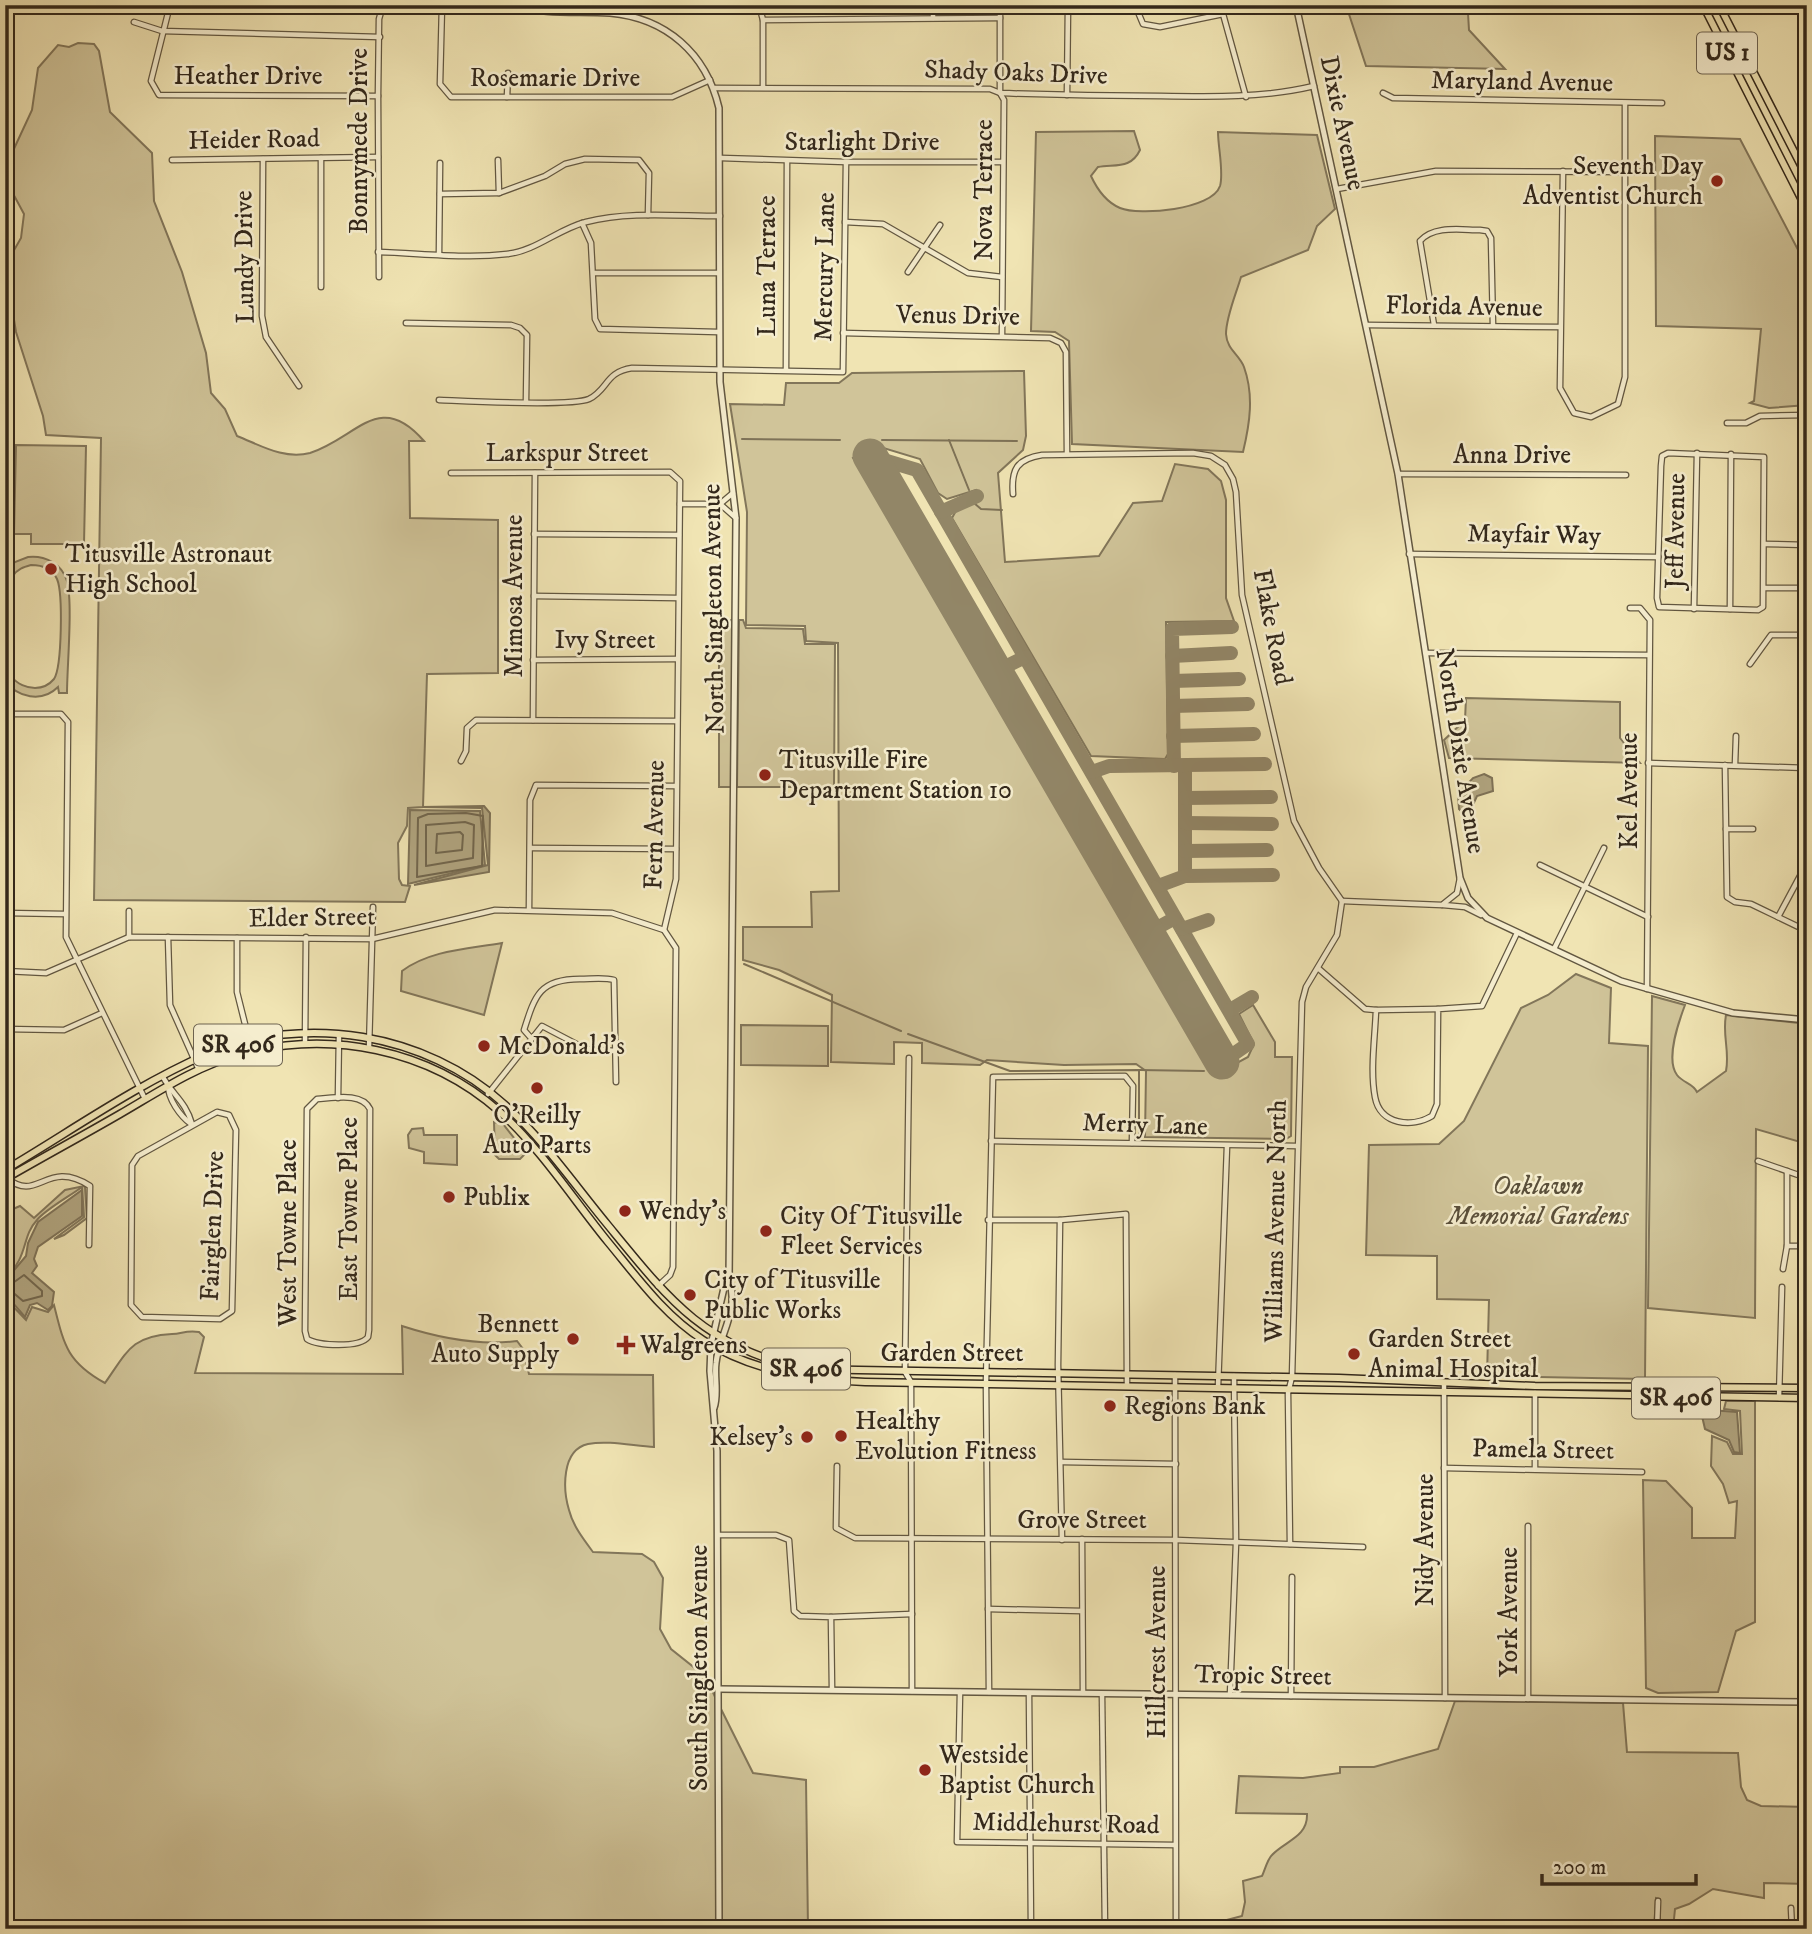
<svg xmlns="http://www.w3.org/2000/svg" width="1812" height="1934" viewBox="0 0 1812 1934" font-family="'IM FELL DW Pica',serif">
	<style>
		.green { fill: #d0c499; stroke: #82765a; stroke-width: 2; fill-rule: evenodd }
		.water { fill: #b0a47f; stroke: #7e7257; stroke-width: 2 }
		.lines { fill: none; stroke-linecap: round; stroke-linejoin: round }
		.shore { stroke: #72664d; stroke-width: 2 }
		.stream { stroke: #7e7257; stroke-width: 2 }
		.taxiway { stroke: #928667; stroke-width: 14 }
		.runway { stroke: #928667; stroke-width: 35 }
		.minor-casing { stroke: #625741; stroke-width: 7 }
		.tertiary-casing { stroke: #625741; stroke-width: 8 }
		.primary-casing { stroke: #33281b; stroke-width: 9 }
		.minor { stroke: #f5edce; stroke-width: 4.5 }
		.tertiary { stroke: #f5edce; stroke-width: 5 }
		.primary { stroke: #f0e4b3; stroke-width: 6 }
		.poi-dot { fill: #8f2418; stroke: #f5edce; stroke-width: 2.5 }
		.labels { text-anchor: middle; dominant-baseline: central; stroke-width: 5; stroke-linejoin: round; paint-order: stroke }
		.shield { fill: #f5edce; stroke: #6d6351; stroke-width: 2 }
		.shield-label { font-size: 24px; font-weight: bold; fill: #33281b }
		.street-label { font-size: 26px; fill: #33281b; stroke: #f5edce }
		.poi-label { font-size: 26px; fill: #33281b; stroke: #f5edce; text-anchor: start }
		.park-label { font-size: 26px; font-style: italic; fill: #5a4f3a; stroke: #f5edce }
	</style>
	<rect width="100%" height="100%" fill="#f0e4b3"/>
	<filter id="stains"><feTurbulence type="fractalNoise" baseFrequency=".00286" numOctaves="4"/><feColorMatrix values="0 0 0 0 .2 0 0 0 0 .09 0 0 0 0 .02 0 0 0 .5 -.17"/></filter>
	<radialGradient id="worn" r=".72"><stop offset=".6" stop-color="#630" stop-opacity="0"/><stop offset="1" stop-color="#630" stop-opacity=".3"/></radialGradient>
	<g class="green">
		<path d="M1346,5H1570L1559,13H1468L1469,30L1505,69L1366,66Z"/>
		<path d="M78,43L94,44L99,51L110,112L152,153L154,201L182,272L206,353L211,393L225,409L237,436C260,445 284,460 310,453C357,438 379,389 424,441H409L410,518L498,520V673L427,674L423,807L408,808L407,826L398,843L399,879L402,885L410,886L405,902L94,900L101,438L46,435L43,416L16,332L9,289V259L21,238L24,214L10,188L6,166L32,110L38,68L58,45L69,47Z"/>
		<path d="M1134,131L1140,150C1131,169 1116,164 1098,167L1091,176C1097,189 1106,202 1120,208C1139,216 1212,210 1220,186C1224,173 1218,147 1218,132L1317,135L1335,209L1317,226L1308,250L1241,277C1236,294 1226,317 1226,334C1227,350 1239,354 1244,367C1254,395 1250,423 1243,452L1072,444L1069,341L1055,332L1031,331L1036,132Z"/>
		<path d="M1655,136L1740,139L1807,267V405L1769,408L1750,403L1754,401L1761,329L1656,326Z"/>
		<path d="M1024,371L1026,436L1023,450L998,473L1005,562L1099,556L1133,503L1162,501L1175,464L1208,469L1221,481L1226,500V598L1234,621L1166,622L1168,754L1165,759L1091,756L952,518L958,507L979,499L976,490L947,499L938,493L920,459L877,446L853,458L1215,1075L1248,1057L1254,1044L1239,1014L1253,1005L1275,1042V1057H1292L1291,1136L1286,1139L1145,1137L1146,1071L1136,1064L1064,1065L987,1060L980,1065L922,1063V1043L894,1042V1064L831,1062L832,995L779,970L743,960V927H812L811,892L839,891L838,643L806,641L805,626L746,625L747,512L730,404L784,405L786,383H839L852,373Z"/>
		<path d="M16,445L86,446L84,544H31V534H14Z"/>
		<path d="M28,557C45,555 62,564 67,581C73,603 67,667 67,693H59L58,687C42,703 17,698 5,680V559H10L11,567L15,562ZM31,565C42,565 52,568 57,579C63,593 62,667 54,679C49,685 42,688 35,688C27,688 17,684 12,677C7,667 7,585 13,576C17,569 24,567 31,565Z"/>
		<path d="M733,620L732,787H719V621Z"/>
		<path d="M739,620H743L746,628L803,629L805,644H835L834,787H737Z"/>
		<path d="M1466,698L1620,702V738L1640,763L1449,758L1444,740L1465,720Z"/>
		<path d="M502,943L484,1015L401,991L402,971C430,950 468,949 502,943Z"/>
		<path d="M1576,974L1611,988L1609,1043L1648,1046L1645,1379L1487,1376L1489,1300L1437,1299V1256L1366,1255L1369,1145L1439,1144L1464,1121L1521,1008L1548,995Z"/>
		<path d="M1652,996L1685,1005C1679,1021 1665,1059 1677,1075C1683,1083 1693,1083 1697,1092L1726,1071C1730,1051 1722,1035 1726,1015L1799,1023L1805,1076L1807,1144L1756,1129L1755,1318L1648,1308Z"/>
		<path d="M741,1025L828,1026V1066L741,1065Z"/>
		<path d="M494,1122L503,1124L526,1153L520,1159H499L495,1155Z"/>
		<path d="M423,1128L424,1135H457V1165L424,1163V1152L409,1148L408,1135L412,1129Z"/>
		<path d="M84,1186L85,1187L87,1218L64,1235L54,1239L84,1217L82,1187C70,1196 46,1209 37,1220C21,1237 29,1257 5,1278L6,1212L20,1206L34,1218L65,1190Z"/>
		<path d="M5,1298L26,1320L32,1307L48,1312L54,1305C64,1345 67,1362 105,1383C127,1352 131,1336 172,1334C182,1334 185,1330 199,1332L204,1337L195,1373L403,1374L402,1326C439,1338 478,1346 517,1341L523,1349L529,1374L653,1375L654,1447C634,1446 608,1440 588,1444C561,1450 563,1490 569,1510C573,1526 584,1540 593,1552L642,1554L654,1562L663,1578L660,1629L671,1649L706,1677L716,1699L717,1929H5Z"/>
		<path d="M1726,1401H1755V1622L1736,1631L1718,1692L1658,1693L1646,1688L1643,1480L1666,1481L1692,1508V1538H1735L1737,1501L1729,1503L1723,1484L1711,1466L1712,1436L1727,1442L1733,1454H1742L1740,1411L1724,1409Z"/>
		<path d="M1455,1701L1623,1703L1627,1752L1738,1753L1741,1787L1747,1800L1761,1806L1807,1807V1884L1764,1883V1898L1713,1889L1689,1904L1675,1909L1673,1929H1660V1899L1656,1898L1654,1929H1218L1227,1920L1242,1916L1245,1902L1243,1881L1262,1876C1265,1870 1267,1860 1272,1855C1285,1841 1308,1837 1307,1814L1236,1813L1239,1776L1303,1778L1340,1773V1767H1374L1438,1749Z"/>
		<path d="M721,1709L753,1773L806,1780L808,1929H722Z"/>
	</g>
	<g class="water">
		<path d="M1484,774L1492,778L1493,791L1477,796L1472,807L1462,812L1459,809L1458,794L1473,778Z"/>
		<path d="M484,806L490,813L489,872L414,885L488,865L482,808L422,807Z"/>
		<path d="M410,810L480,811L485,865L408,884Z"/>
		<path d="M82,1190V1216L38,1247L34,1259L37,1266L32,1273L54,1292L52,1306L48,1310L37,1303L30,1305L25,1317L5,1294V1281L26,1256L28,1243L38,1222Z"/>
		<path d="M1709,1410L1737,1412L1740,1453L1734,1452L1729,1440L1705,1429L1702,1416Z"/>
	</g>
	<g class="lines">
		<g class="shore">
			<path d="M466,813L483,816L482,866L417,877L418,818L428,814Z"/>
			<path d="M465,822L474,825L473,858L426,866V825Z"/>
			<path d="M460,832L463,835L462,850L436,853L437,834Z"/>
			<path d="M24,1275L42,1291V1296L23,1301L10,1290V1285Z"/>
		</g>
		<g class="stream">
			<path d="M742,439L840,440"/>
			<path d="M882,440L1017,441"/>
			<path d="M949,440L969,490"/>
			<path d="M974,503L981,509L1002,510"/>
			<path d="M744,964L901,1031"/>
			<path d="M908,1034L1010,1071L1139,1070V1140"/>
			<path d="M1139,1070L1204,1071"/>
		</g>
		<g class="taxiway">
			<path d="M870,456L917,470L1248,1044L1222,1062"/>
			<path d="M941,512L977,496"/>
			<path d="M1172,656L1231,653"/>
			<path d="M995,672L1025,657"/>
			<path d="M1173,681L1239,679"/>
			<path d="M1173,706L1248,704"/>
			<path d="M1173,736L1254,734"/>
			<path d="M1174,766L1172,629L1232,627"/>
			<path d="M1185,766V876"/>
			<path d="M1092,772L1109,766L1265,764"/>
			<path d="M1185,798L1271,797"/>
			<path d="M1185,823L1272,824"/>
			<path d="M1185,851L1267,850"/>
			<path d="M1158,886L1185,876L1273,875"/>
			<path d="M1182,929L1208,920"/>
			<path d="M1148,933L1175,918"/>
			<path d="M1230,1010L1252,997"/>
		</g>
		<path class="runway" d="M870,456L1222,1062"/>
		<g class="minor-casing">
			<g id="minor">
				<path d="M170,5L151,81L159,95L378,96"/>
				<path d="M442,5L440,84L451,97H672L710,80"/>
				<path d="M759,5L763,20V87"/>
				<path d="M933,5V18"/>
				<path d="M1000,5V93L1004,100L1002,335"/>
				<path d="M1135,5L1143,24L1160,27L1223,14L1246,97"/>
				<path d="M763,20L1000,18"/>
				<path d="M134,22L162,31L380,37"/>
				<path d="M715,88L990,89L1000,93C1053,95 1107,96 1160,96C1213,97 1263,98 1314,86"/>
				<path d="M1383,93L1393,98L1662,103"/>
				<path d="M1067,95L1068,5"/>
				<path d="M507,97L508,73"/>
				<path d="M721,158L846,162H1002"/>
				<path d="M263,159L262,316L266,337L299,386"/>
				<path d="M172,160L378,157"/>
				<path d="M498,160L499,193"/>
				<path d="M1563,171L1560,388L1574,413L1591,417L1618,404L1625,377V103"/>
				<path d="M1337,189L1436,171L1648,172"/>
				<path d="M440,194L499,193L545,176L565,164L585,159L639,160L649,173L648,215"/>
				<path d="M845,222L883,224L968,273L1002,277"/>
				<path d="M582,223L591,243L595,319L600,329L718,332"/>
				<path d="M378,252C420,253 465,259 507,254C536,251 558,229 586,222C629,211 676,216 720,216"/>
				<path d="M439,254L440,163"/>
				<path d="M908,272L940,225"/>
				<path d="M595,273H719"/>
				<path d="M379,277L378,96L379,19L383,5"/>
				<path d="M321,287V158"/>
				<path d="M406,323L511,325L520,328L527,335L526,401"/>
				<path d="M1367,325L1560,327"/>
				<path d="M1434,325L1420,241C1434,225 1461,230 1480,230L1487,231L1491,238L1493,326"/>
				<path d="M843,333L1050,338L1061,343L1066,352L1067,454"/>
				<path d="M786,370L787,161"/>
				<path d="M439,400C465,401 571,407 589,399C608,390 605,372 632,368L843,372L846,162"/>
				<path d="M1727,423H1746L1760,416L1807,415"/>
				<path d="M1668,453L1764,457L1763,607L1758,610L1659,607L1657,598L1661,466L1662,456Z"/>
				<path d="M451,473L670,472L680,481L676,879L664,930L676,948L673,1267L670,1275L658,1286"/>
				<path d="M1398,474L1626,475"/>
				<path d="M1013,494C1011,469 1017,459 1042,455L1193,453L1211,456L1225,465L1233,479L1236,492L1242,595L1294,821L1319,868L1342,901"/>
				<path d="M680,504H720L736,518"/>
				<path d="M720,504L733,493"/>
				<path d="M534,534L679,535"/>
				<path d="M1765,544L1807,545"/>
				<path d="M1409,554L1658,557"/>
				<path d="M1765,588H1807"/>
				<path d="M534,596L678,598"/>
				<path d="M1630,608H1640L1650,620L1647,989"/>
				<path d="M1694,609L1697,453"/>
				<path d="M1730,609L1731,454"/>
				<path d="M1426,653L1649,655"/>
				<path d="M533,660L677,659"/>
				<path d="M1750,664L1771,635H1807"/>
				<path d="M5,714H61L68,722L66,937L145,1099"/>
				<path d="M533,720L535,473"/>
				<path d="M461,761L466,751L467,728L476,720L676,721"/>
				<path d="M1648,763L1807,768"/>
				<path d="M1725,765L1727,897L1735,902L1751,904L1807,931"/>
				<path d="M1735,765L1736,736"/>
				<path d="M1726,829H1753"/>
				<path d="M531,848L676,849"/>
				<path d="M5,852L10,851L11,714"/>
				<path d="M1540,865L1648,917"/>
				<path d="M1342,901L1442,905L1457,893L1460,878"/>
				<path d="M1443,905L1465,907L1481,915"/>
				<path d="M529,910L530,800L536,785L676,786"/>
				<path d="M129,911V937"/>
				<path d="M5,913L65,914"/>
				<path d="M1778,917L1807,863"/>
				<path d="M168,937L170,1005L199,1070"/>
				<path d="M237,938V992L252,1052"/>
				<path d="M1554,949L1604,848"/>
				<path d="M1319,969L1365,1009L1376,1010C1375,1038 1370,1070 1375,1097C1380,1125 1412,1128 1432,1116L1437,1104L1438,1009L1482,1006L1517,933"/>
				<path d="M5,971L46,973L129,937L372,939L495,910L612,913L664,930"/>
				<path d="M1376,1010L1438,1009"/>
				<path d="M1800,1019L1807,1003"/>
				<path d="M5,1029L64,1030L102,1013"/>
				<path d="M531,1038L524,1030C535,995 540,979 580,979C591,979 604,977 614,980L616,1082"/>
				<path d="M305,1044L306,937"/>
				<path d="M369,1048L373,907"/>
				<path d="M909,1058L905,1372L911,1382L912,1691"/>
				<path d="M163,1077C172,1094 186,1102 192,1124"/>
				<path d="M168,1085C168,1099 180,1116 191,1124"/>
				<path d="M488,1094L542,1026L586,1049L616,1051"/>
				<path d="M338,1098L339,1034"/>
				<path d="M317,1099C334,1098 362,1092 370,1109L369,1330L368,1337C360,1348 318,1346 307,1339L305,1331L307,1109Z"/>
				<path d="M217,1112L229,1115L236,1130L232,1311L220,1319L142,1317L131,1305L132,1165L138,1156Z"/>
				<path d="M991,1141L1297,1146"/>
				<path d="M1758,1161L1807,1178"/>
				<path d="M7,1178C38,1204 46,1158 90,1186L89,1245"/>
				<path d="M988,1220H1060L1126,1214L1127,1386"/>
				<path d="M1060,1220L1058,1365L1062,1540"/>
				<path d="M1787,1246H1807"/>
				<path d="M1783,1269L1787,1246V1171"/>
				<path d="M1175,1375L1176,1929"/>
				<path d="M1444,1382L1445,1698"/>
				<path d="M1218,1387L1227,1146"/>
				<path d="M1535,1393V1468"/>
				<path d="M1779,1398L1782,1287"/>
				<path d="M1062,1462L1176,1464"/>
				<path d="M837,1466L836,1528L855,1538L1176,1540L1363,1547"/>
				<path d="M1444,1468L1642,1472"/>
				<path d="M718,1535H776L789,1540L794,1611L800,1616L831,1617L832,1689"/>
				<path d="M1082,1539L1083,1693"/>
				<path d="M1290,1544L1288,1393L1292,1377L1302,1002L1306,987L1337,935L1342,901"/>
				<path d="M988,1609L1082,1611"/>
				<path d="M831,1617L912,1614"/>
				<path d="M960,1692L957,1842L1175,1845"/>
				<path d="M989,1692L986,1383L993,1077L1125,1076L1133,1086L1132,1143"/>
				<path d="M1029,1693L1031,1929"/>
				<path d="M1102,1694L1105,1929"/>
				<path d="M1230,1695L1236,1543L1234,1376"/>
				<path d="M1291,1696L1292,1577"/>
				<path d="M1528,1699V1526"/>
				<path d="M1791,1908L1792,1929"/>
				<path d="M1657,1929L1658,1901"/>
			</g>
		</g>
		<g class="tertiary-casing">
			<g id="tertiary">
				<path d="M513,5C545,15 576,11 610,13C666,18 706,53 719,108L720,382L736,518L729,1280C740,1309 719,1335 716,1363C714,1377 719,1394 714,1408"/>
				<path d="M1296,5L1398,474L1460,878L1468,898L1487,918L1621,981L1733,1013L1807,1020"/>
				<path d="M718,1689L1807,1702"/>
				<path d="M719,1929L717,1451L710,1371L711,1345L724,1288L729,1280"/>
			</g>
		</g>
		<g class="primary-casing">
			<g id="primary">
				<path d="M1703,5L1807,210"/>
				<path d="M1719,5L1807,177"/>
				<path d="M5,1170C71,1131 136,1085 207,1054C304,1013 426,1033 504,1104C543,1139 574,1184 607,1224C670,1301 701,1343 801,1369L1339,1378L1535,1386L1807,1388"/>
				<path d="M5,1179C43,1157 82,1136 120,1114C158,1092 195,1067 238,1055C329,1029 429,1049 500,1112C541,1149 573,1199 608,1242C637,1277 664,1315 703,1340C751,1371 809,1380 865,1382L1807,1398"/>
			</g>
		</g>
		<use href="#minor" class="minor"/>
		<use href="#tertiary" class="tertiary"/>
		<use href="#primary" class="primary"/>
	</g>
	<g class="poi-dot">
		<circle cx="1717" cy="181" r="7"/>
		<circle cx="51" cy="569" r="7"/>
		<circle cx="765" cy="775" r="7"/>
		<circle cx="484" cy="1046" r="7"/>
		<circle cx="537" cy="1088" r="7"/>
		<circle cx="449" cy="1197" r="7"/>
		<circle cx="625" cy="1211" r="7"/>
		<circle cx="766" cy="1231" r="7"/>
		<circle cx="690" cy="1295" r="7"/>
		<circle cx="573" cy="1339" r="7"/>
		<path d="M622.5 1334.5h7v7h7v7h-7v7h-7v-7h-7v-7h7z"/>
		<circle cx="1354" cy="1354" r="7"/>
		<circle cx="1110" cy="1406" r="7"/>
		<circle cx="841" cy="1436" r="7"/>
		<circle cx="807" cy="1437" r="7"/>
		<circle cx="925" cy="1770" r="7"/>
	</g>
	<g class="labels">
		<g class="shield">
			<rect x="1697" y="32.5" width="60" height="41" rx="5"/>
			<rect x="194" y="1024.5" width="88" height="41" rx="5"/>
			<rect x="762" y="1348.5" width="88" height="41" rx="5"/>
			<rect x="1632" y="1377.5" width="88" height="41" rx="5"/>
		</g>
		<g class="shield-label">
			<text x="1727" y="53">US 1</text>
			<text x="238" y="1045">SR 406</text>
			<text x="806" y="1369">SR 406</text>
			<text x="1676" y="1398">SR 406</text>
		</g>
		<g class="street-label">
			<text transform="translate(1016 73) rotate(2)">Shady Oaks Drive</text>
			<text x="248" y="76">Heather Drive</text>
			<text x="555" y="78">Rosemarie Drive</text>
			<text transform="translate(1522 82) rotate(1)">Maryland Avenue</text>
			<text transform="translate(1342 123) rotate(78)">Dixie Avenue</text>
			<text transform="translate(254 140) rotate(-1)">Heider Road</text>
			<text transform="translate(359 141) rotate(-90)">Bonnymede Drive</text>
			<text x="862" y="142">Starlight Drive</text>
			<text transform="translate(984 190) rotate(-90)">Nova Terrace</text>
			<text transform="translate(245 257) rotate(-91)">Lundy Drive</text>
			<text transform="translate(767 266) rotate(-90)">Luna Terrace</text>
			<text transform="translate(825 267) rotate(-89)">Mercury Lane</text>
			<text transform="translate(1464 307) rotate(1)">Florida Avenue</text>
			<text transform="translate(958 316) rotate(1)">Venus Drive</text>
			<text x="567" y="453">Larkspur Street</text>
			<text x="1512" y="455">Anna Drive</text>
			<text transform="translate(1676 531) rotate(-89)">Jeff Avenue</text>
			<text transform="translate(1534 535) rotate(1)">Mayfair Way</text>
			<text transform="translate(514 596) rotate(-90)">Mimosa Avenue</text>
			<text transform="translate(714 609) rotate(-91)">North Singleton Avenue</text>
			<text transform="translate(1272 627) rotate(79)">Flake Road</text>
			<text x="605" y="640">Ivy Street</text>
			<text transform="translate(1460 751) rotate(81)">North Dixie Avenue</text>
			<text transform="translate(1629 791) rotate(-90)">Kel Avenue</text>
			<text transform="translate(655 825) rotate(-89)">Fern Avenue</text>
			<text transform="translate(312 918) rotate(-1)">Elder Street</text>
			<text transform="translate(1145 1125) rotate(2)">Merry Lane</text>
			<text transform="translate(349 1209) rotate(-90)">East Towne Place</text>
			<text transform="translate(1276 1221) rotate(-89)">Williams Avenue North</text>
			<text transform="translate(213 1226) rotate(-88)">Fairglen Drive</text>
			<text transform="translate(288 1233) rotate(-90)">West Towne Place</text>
			<text x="952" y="1353">Garden Street</text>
			<text transform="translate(1543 1450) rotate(1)">Pamela Street</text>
			<text x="1082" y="1520">Grove Street</text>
			<text transform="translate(1425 1540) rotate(-90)">Nidy Avenue</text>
			<text transform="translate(1509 1612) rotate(-90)">York Avenue</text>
			<text transform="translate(1157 1652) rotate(-90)">Hillcrest Avenue</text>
			<text transform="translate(699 1668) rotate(-90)">South Singleton Avenue</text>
			<text transform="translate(1263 1676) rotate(1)">Tropic Street</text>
			<text transform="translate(1066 1824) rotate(1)">Middlehurst Road</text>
		</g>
		<g class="poi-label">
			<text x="1703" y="166" text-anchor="end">Seventh Day<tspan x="1703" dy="30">Adventist Church</tspan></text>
			<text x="65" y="554">Titusville Astronaut<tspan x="65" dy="30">High School</tspan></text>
			<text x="779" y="760">Titusville Fire<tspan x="779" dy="30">Department Station 10</tspan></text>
			<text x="498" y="1046">McDonald's</text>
			<text x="537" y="1115" text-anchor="middle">O'Reilly<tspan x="537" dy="30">Auto Parts</tspan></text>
			<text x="463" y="1197">Publix</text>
			<text x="639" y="1211">Wendy's</text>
			<text x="780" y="1216">City Of Titusville<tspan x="780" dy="30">Fleet Services</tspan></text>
			<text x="704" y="1280">City of Titusville<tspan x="704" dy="30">Public Works</tspan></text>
			<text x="559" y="1324" text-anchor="end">Bennett<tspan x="559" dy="30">Auto Supply</tspan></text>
			<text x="1368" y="1339">Garden Street<tspan x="1368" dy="30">Animal Hospital</tspan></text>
			<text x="640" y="1345">Walgreens</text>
			<text x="1124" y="1406">Regions Bank</text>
			<text x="855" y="1421">Healthy<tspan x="855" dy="30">Evolution Fitness</tspan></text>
			<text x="793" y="1437" text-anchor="end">Kelsey's</text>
			<text x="939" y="1755">Westside<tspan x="939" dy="30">Baptist Church</tspan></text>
		</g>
		<g class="park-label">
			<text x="1538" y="1186">Oaklawn<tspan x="1538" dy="30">Memorial Gardens</tspan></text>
		</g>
	</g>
	<rect width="1812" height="1934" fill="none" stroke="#f0e4b3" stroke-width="28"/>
	<rect x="7" y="7" width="1798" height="1920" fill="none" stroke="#33281b" stroke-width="3.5"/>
	<rect x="14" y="14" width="1784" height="1906" fill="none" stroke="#33281b" stroke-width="2"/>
	<path d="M1542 1874v10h154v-10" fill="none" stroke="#33281b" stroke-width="3.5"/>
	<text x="1553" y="1874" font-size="21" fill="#33281b" stroke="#f5edce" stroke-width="5" paint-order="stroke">200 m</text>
	<rect width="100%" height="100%" filter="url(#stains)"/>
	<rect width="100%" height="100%" fill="url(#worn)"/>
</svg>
